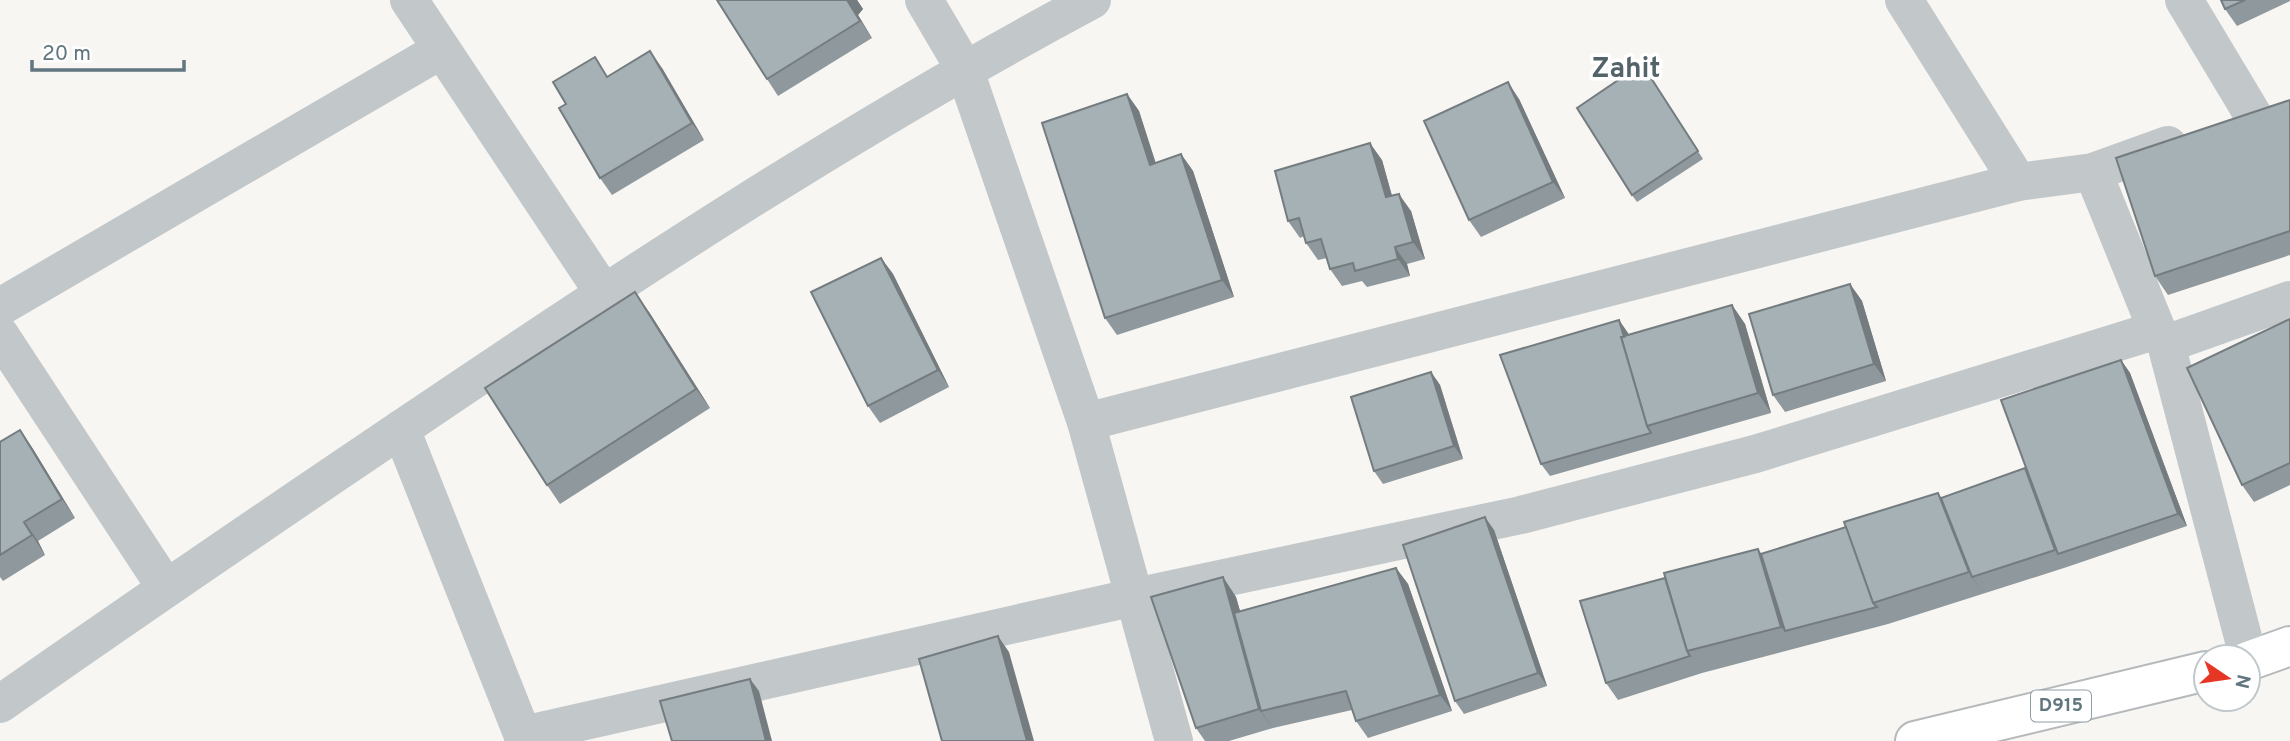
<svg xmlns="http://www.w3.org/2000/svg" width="2290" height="741" viewBox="0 0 2290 741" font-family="Overpass,sans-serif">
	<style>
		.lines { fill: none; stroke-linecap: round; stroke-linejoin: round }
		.trunk-casing { stroke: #b5b9bc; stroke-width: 42 }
		.minor { stroke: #c2c7c9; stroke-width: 38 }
		.tertiary { stroke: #c2c7c9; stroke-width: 38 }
		.trunk { stroke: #fff; stroke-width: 38 }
		.wall { fill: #8f989c }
		.shaded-wall { fill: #747c7f }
		.building { fill: #a6b1b5; stroke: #747c7f; stroke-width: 2 }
		.labels { text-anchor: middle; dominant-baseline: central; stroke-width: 7; stroke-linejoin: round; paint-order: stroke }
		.shield { fill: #fff; stroke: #909fa5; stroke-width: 2 }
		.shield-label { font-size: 19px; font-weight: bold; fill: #61767f }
		.district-label { font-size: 28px; font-weight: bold; fill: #53636a; stroke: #fff }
	</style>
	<rect width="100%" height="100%" fill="#f7f6f3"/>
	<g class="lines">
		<g class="trunk-casing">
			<g id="trunk">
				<path d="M2248,661L2290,646"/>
				<path d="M1915,741L2206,671"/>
			</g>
		</g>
		<g class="minor">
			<path d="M409,0L603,292"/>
			<path d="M1904,0L2018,182"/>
			<path d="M2184,0L2253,115"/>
			<path d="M2093,172L2157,330L2166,344L2249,660"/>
			<path d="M0,307L441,50"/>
			<path d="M0,335L166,588"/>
			<path d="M2166,344L2290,300"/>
			<path d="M1086,422L2018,182L2093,172L2168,145"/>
			<path d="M401,429L525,741"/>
			<path d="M0,704C134,610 269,518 404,427C627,276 854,127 1092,0"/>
			<path d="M523,735L1135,597L1521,515L1755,454L2157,330"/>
		</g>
		<path class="tertiary" d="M924,0L964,68L1086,422L1174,741"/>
		<use href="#trunk" class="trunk"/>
	</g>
	<g class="wall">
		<path d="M717,0H857L863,9L858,15L872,38L778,96L767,79Z"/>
		<path d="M2221,0H2290V1L2237,26L2225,9Z"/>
		<path d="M1642,64L1703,159L1637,202L1632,195Z"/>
		<path d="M662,68L704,140L612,195L600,178L566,104L608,76Z"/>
		<path d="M1127,94L1139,111L1155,163L1181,154L1193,171L1234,297L1117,335L1105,318Z"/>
		<path d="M1519,99L1565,198L1481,237L1469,220Z"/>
		<path d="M2290,100V255L2168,295L2155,276Z"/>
		<path d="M1382,160L1392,196L1411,211L1425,259L1407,264L1410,276L1367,287L1362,281L1342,286L1330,269L1327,258L1318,260L1306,243L1304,236L1300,238L1288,221Z"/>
		<path d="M881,258L893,274L949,387L880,423L868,406Z"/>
		<path d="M1850,284L1862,301L1886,381L1785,412L1773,395Z"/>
		<path d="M1732,305L1745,324L1771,413L1550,476L1541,464L1619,320L1629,335Z"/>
		<path d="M649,312L710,408L560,504L547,485Z"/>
		<path d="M2290,313V485L2254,502L2242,485L2290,319Z"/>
		<path d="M2121,360L2130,373L2187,526L2067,567L1888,624L1702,673L1618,700L1606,683L1665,578L1761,554L1941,498L2025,468L2028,473Z"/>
		<path d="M1431,372L1440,385L1463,459L1383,484L1374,471Z"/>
		<path d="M20,430L33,449L75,518L38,541L45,555L3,581L0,577V442Z"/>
		<path d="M1494,530L1547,686L1464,714L1455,701Z"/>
		<path d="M1396,568L1408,584L1452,711L1368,738L1356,721L1352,710L1273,728L1229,741H1205L1196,728L1223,577L1236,597L1240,611Z"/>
	</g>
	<g class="shaded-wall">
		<path d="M847,0H857L863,9L858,15L872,38Z"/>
		<path d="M650,51L662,68L704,140L692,123Z"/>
		<path d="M1508,82L1519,99L1565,198L1553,182Z"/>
		<path d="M1127,94L1139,111L1162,182L1150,165Z"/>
		<path d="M1370,143L1382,160L1397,214L1386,197Z"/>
		<path d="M1181,154L1193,171L1234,297L1222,280Z"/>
		<path d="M1399,194L1411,211L1425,259L1413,242Z"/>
		<path d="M1395,247L1407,264L1410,276L1398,259Z"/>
		<path d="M881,258L893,274L949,387L938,370Z"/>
		<path d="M1850,284L1862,301L1886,381L1874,364Z"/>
		<path d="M635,292L649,312L710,408L696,389Z"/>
		<path d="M1732,305L1745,324L1771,413L1758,393Z"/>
		<path d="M1619,320L1628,333L1654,424L1649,425Z"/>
		<path d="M2121,360L2130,373L2187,526L2178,514Z"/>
		<path d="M1431,372L1440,385L1463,459L1454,446Z"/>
		<path d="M20,430L33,449L75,518L62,499Z"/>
		<path d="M2025,468L2037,485L2058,554L2055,550Z"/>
		<path d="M1938,493L1953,514L1972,577L1984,594L1969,572Z"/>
		<path d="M1485,517L1494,530L1547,686L1538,673Z"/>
		<path d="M24,522L38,541L45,555L32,535Z"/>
		<path d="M1758,549L1773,570L1785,631L1781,627Z"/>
		<path d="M1396,568L1408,584L1452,711L1440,695Z"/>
		<path d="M1223,577L1236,597L1268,709L1261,711L1273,728L1259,709Z"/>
		<path d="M998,636L1009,652L1034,741H1027Z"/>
		<path d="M750,679L759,691L772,741H766Z"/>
	</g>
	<g class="building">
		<path d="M717,0H847L860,21L767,79Z"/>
		<path d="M2221,0H2245L2225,9Z"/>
		<path d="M650,51L692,123L600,178L559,108L566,104L553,82L595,57L607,77Z"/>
		<path d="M1642,64L1698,151L1632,195L1577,108Z"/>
		<path d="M1508,82L1553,182L1469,220L1424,121Z"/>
		<path d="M1127,94L1150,165L1181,154L1222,280L1105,318L1042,123Z"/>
		<path d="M2290,100V231L2155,276L2116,158Z"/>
		<path d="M1370,143L1386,197L1399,194L1413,242L1395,247L1398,259L1355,271L1353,263L1330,269L1321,239L1306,243L1299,218L1288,221L1275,171Z"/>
		<path d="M881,258L938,370L868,406L811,292Z"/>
		<path d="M1850,284L1874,364L1773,395L1749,314Z"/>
		<path d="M635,292L696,389L547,485L485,388Z"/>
		<path d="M1732,305L1758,393L1647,426L1621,337Z"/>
		<path d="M2290,319V463L2242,485L2187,368Z"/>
		<path d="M1619,320L1624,337H1621L1647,426L1651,433L1541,464L1500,355Z"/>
		<path d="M2121,360L2178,514L2058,554L2001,400Z"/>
		<path d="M1431,372L1454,446L1374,471L1351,397Z"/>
		<path d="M20,430L62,499L24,522L32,535L0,555V442Z"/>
		<path d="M2025,468L2055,550L1972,577L1941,498Z"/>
		<path d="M1938,493L1969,572L1873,603L1844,522Z"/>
		<path d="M1485,517L1538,673L1455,701L1403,545Z"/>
		<path d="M1846,527L1873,603L1877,607L1785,631L1761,554Z"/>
		<path d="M1758,549L1781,627L1687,651L1664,573Z"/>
		<path d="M1396,568L1440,695L1356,721L1346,691L1261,711L1234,613Z"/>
		<path d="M1223,577L1259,709L1196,728L1151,597Z"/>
		<path d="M1665,578L1687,651L1690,656L1606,683L1580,601Z"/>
		<path d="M998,636L1027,741H942L919,659Z"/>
		<path d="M750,679L766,741H672L660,701Z"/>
	</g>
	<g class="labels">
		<rect class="shield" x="2031" y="690.5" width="60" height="31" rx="5"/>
		<g class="shield-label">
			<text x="2061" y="706">D915</text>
		</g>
		<g class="district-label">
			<text x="1626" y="70">Zahit</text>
		</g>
	</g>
	<g transform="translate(2227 678) rotate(103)"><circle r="33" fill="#ffffff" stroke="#c0c8cc" stroke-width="2"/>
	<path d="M0-5L12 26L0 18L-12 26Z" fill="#e63624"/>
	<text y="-10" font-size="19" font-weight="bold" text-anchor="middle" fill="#61767f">N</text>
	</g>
	<path d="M32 60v10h152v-10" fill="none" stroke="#61767f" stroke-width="3.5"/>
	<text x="42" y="60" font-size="21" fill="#61767f" stroke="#ffffff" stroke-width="5" paint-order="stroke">20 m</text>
</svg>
